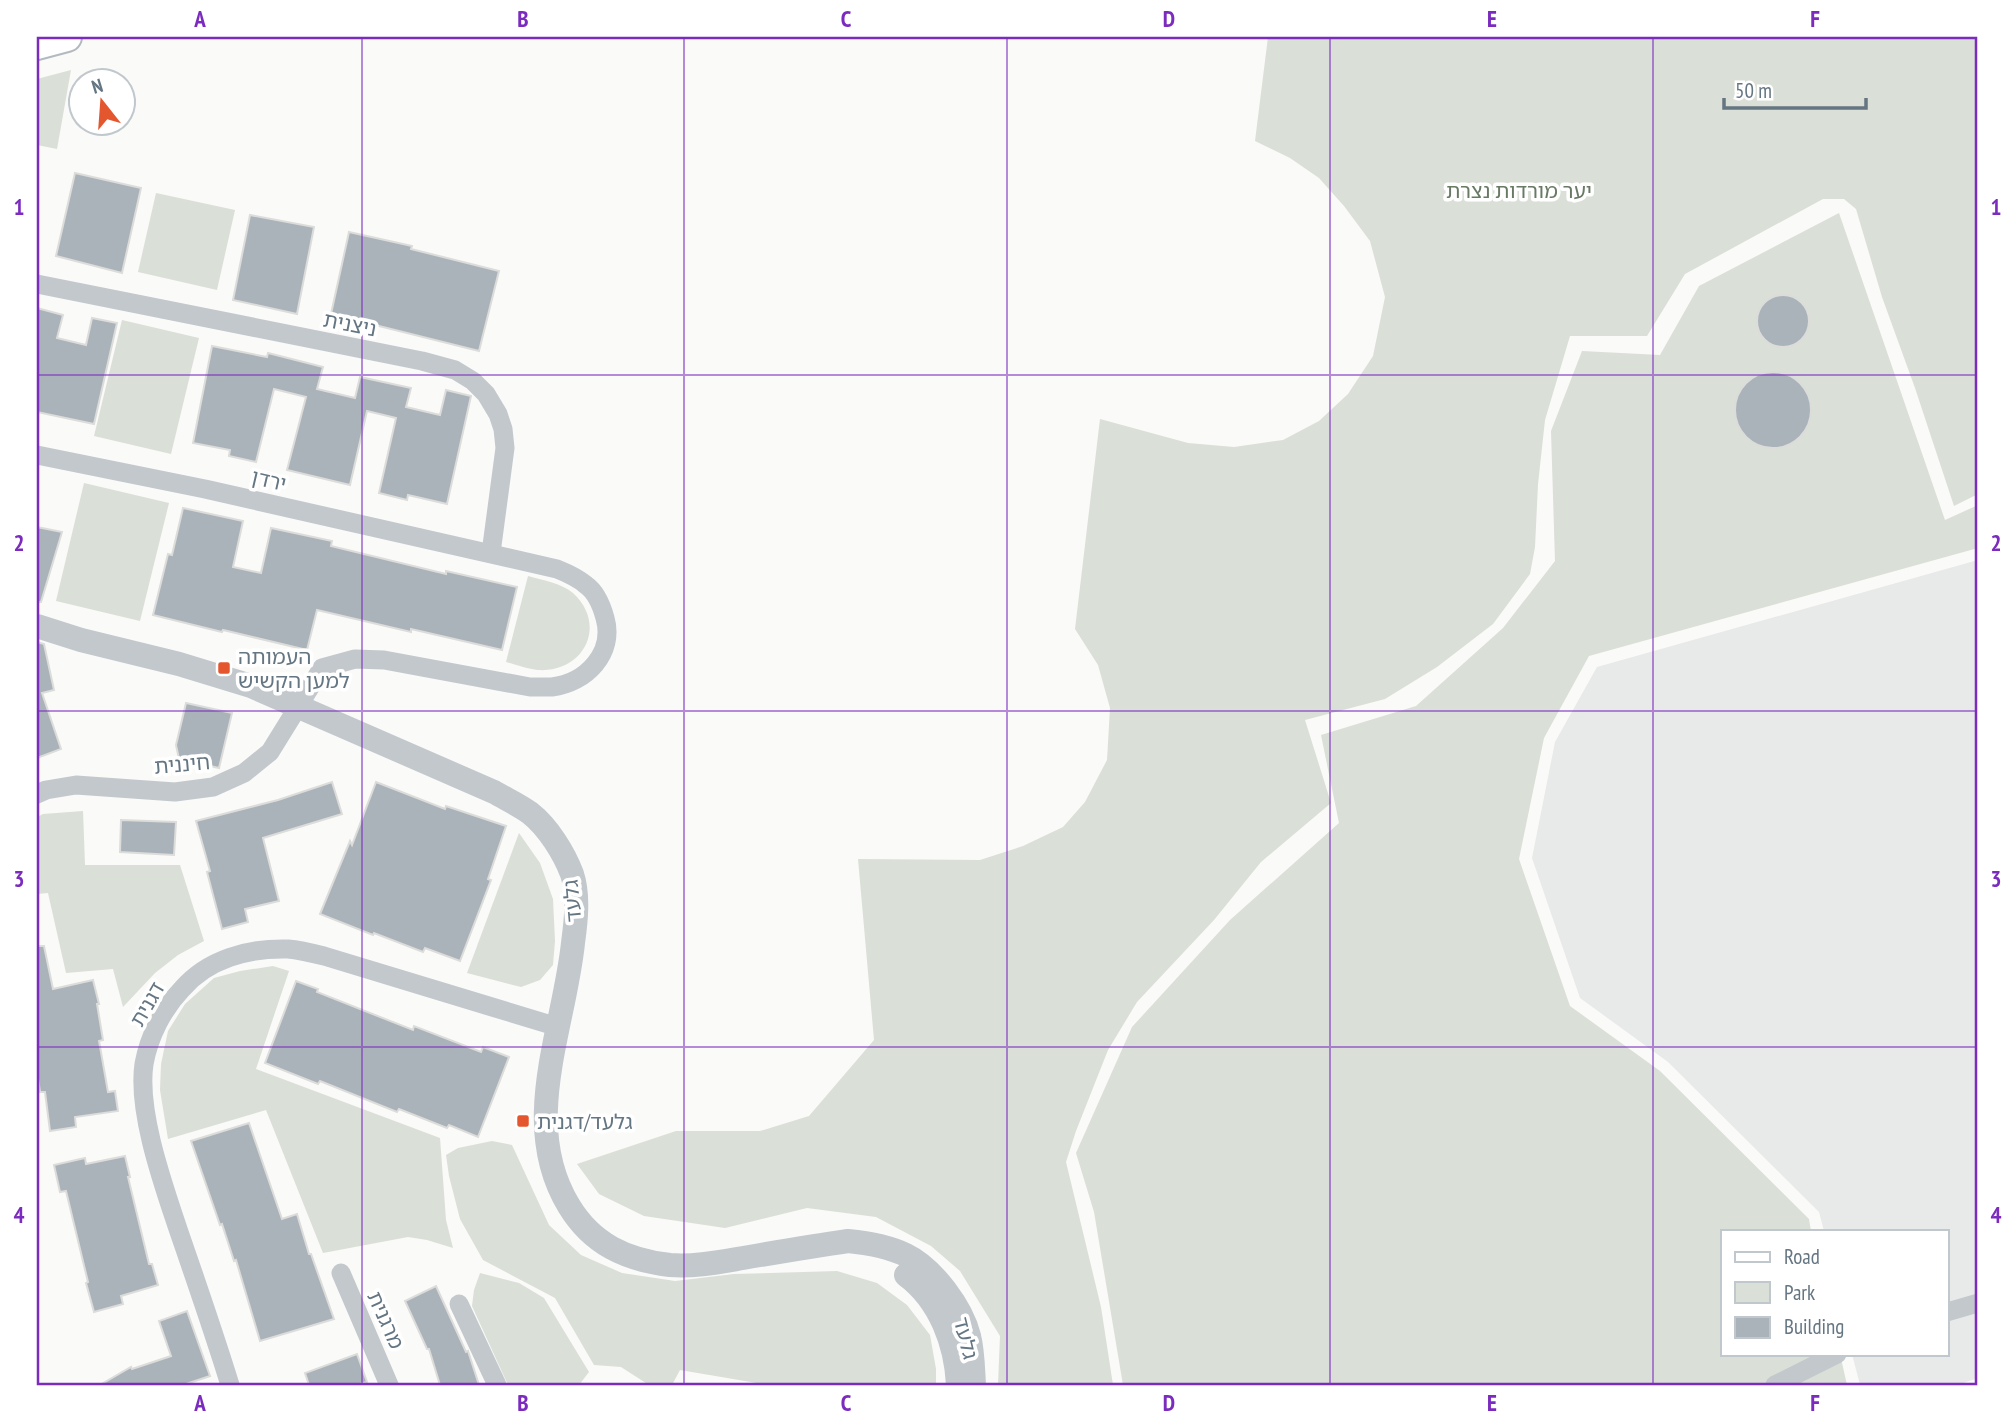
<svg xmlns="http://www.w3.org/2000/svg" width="2015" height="1422" viewBox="0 0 2015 1422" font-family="'PT Sans Narrow','Noto Sans Hebrew',sans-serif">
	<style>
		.built { fill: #e8e9e9 }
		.green { fill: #dadfd7 }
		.building { fill: #aab3b9; stroke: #dcdcda; stroke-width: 2 }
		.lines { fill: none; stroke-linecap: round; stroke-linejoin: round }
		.secondary-casing { stroke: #b3babf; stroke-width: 32 }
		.minor { stroke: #c3c8cc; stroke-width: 19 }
		.tertiary { stroke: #c3c8cc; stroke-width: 24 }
		.secondary { stroke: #fff; stroke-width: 28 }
		.grid { fill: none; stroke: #7b2cbf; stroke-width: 2; stroke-opacity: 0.55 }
		.poi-dot { fill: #e4572e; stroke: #fff; stroke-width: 2.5 }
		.labels { text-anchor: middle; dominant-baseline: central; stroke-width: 7; stroke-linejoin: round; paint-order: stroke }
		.park-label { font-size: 21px; fill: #687a64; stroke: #fff }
		.street-label { font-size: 21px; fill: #657683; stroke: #fff }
		.poi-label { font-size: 21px; fill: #657683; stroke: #fff; text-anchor: start }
		.neatline { fill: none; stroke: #7b2cbf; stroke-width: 2.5 }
		.grid-label { font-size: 23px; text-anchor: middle; font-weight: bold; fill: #7b2cbf }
	</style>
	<rect width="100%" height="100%" fill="#fafaf8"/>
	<path class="built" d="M1978,560V1378L1957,1385H1860L1852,1354H1947V1231H1824L1819,1212L1668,1062L1580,998L1532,858L1555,742L1597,667Z"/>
	<g class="green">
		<path d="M1268,37H1978V494L1954,506L1915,388L1882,297L1856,209L1844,199H1823L1685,274L1647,336H1570L1545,420L1538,484L1535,547L1530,574L1493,624L1437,667L1385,699L1305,720L1331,803L1261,862L1214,920L1137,1002L1108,1050L1076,1131L1066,1162L1101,1307L1113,1385H998L1000,1336L960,1271L931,1246L876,1217L807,1208L725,1228L644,1216L599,1194L577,1164L676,1131H760L809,1116L874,1040L858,859L980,860L1023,846L1063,827L1085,802L1107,760L1110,708L1098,665L1075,629L1100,419L1188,443L1234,447L1283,440L1319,421L1348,394L1373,356L1385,297L1370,241L1344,206L1319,178L1290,158L1255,141Z"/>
		<path d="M71,70L57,149L37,145V79Z"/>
		<path d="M156,193L235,210L217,290L138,272Z"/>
		<path d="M1839,213L1945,520L1978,505V548L1589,656L1544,738L1519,859L1570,1006L1660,1071L1809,1219L1811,1231H1723V1354H1840L1847,1385H1123L1094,1212L1076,1153L1132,1027L1230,920L1339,823L1321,735L1416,706L1503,628L1555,561L1551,431L1582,351L1660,355L1699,286Z"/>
		<path d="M122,320L199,338L171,454L94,436Z"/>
		<path d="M84,483L169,503L140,621L56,601Z"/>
		<path d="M528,576C542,580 561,583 573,593C608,625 584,673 538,670C528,669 516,665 506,662Z"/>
		<path d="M83,811L85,865H180L204,941L178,955L155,973L123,1007L113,969L66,973L48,893L37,894V817L43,814Z"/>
		<path d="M519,833L540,863L553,899L555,941L553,965L540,980L521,987L467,973Z"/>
		<path d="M273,966L289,971L256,1069L440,1138L446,1220L453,1248L427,1240L408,1237L323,1253L266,1110L168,1139L160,1090L161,1064L168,1031L185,1004L214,978L240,971Z"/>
		<path d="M492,1141L512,1145L549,1225L581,1255L622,1273L675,1281L734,1274L837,1271L877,1283L907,1305L930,1335L936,1369V1385H768L680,1370L672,1385H649L621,1367L594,1365L555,1298L483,1260L460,1219L449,1176L446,1155L458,1148Z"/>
		<path d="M480,1273L519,1283L544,1298L589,1372L579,1385H508L472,1306L474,1290Z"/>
	</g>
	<g class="building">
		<path d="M75,173L141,188L122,273L56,256Z"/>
		<path d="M250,215L314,227L297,314L233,300Z"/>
		<path d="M349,232L412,246L411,249L499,271L479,351L331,314Z"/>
		<circle cx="1783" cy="321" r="26"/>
		<path d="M37,308L63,315L57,338L86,345L92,318L117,323L94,424L37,412Z"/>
		<path d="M212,346L267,357L268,353L323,367L317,389L355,398L360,377L411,388L406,407L440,415L446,390L471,396L447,504L408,495L407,500L379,493L396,418L367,411L350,485L287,470L306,397L274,389L256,462L229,456L230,450L193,443Z"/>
		<circle cx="1773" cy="410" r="38"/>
		<path d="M183,508L243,521L233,567L261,573L271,528L332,541L331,546L446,574V571L517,587L502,650L411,629V632L317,610L307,650L223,630L222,632L153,615L168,554L172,555Z"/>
		<path d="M37,527L62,532L41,602H37Z"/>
		<path d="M37,642L44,644L54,690L42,693L61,749L37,758Z"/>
		<path d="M186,703L232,713L219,768L179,759L176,745Z"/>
		<path d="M332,782L342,814L263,838L279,901L245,909L248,922L222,929L207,872L210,871L196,821L278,800Z"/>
		<path d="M376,782L445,809L446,806L506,826L488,879L491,880L460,961L425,948L423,952L374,933L373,935L320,914L350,841L352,845Z"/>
		<path d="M121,820L176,822L174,855L120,852Z"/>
		<path d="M37,946H44L53,989L93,980L99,1004H97L103,1040L99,1041L108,1092L115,1091L118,1111L75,1117L76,1127L50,1131L45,1092H40L37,1072Z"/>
		<path d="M296,981L318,989L317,992L413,1030L414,1026L481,1052L483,1047L509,1057L478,1137L449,1125L447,1128L399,1109L397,1112L320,1081L318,1084L265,1063Z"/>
		<path d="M249,1123L282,1219L297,1214L309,1254H311L334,1319L260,1341L236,1260L234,1261L222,1224L220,1225L191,1141Z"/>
		<path d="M125,1156L130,1177H128L149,1264H152L158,1285L121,1296L123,1304L94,1312L86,1283L88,1282L66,1191L60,1192L54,1165L85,1158L86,1164Z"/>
		<path d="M436,1286L466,1352L468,1351L479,1385H440L429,1349H427L405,1301Z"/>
		<path d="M187,1311L210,1376L183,1385H100L131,1367L132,1369L171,1356L159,1321Z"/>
		<path d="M357,1354L367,1382L356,1385H309L305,1373Z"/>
	</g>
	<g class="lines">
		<g class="secondary-casing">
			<path id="secondary" d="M37,45L67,37"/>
		</g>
		<g class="minor">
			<path d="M37,284L422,361L455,370L473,381L486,394L498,414L503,429L505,448L491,553"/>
			<path d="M37,455L205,489L557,569C567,573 578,578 586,585C596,592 602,607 605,618C615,653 586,683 552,687C545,687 537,687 530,687L384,660L355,659L322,668L270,752L244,773L213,787L175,792L76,785L46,790L37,794"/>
			<path d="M341,1273L389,1385"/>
			<path d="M459,1304L497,1385"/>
			<path d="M1947,1312L1978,1303"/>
			<path d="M230,1385C214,1333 196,1281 178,1229C163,1184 137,1111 144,1064C149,1036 163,1009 182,989C208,959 248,948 288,949C300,950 312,953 324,956L558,1027"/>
			<path d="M1775,1385L1837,1354"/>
		</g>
		<g class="tertiary">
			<path d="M37,626L81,640L179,664L251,686L494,792C506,799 519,805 530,813C548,827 564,853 572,874C579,895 576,921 573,943C564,1030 519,1124 569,1206C592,1244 626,1260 670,1265C694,1267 719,1262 743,1258C778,1252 813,1246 848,1241C869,1243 887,1246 906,1255C933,1268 962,1308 969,1336C973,1352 973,1369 974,1385"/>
			<path d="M906,1275C940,1300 956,1344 958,1385"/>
		</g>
		<use href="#secondary" class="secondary"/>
	</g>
	<path class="grid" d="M362,37V1385M684,37V1385M1007,37V1385M1330,37V1385M1653,37V1385M37,375H1978M37,711H1978M37,1047H1978"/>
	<g class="poi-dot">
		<rect x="217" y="661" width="14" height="14" rx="3.5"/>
		<rect x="516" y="1114" width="14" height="14" rx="3.5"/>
	</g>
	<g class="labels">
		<g class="park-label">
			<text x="1519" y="190">יער מורדות נצרת</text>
		</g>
		<g class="street-label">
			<text transform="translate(350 324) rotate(11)">ניצנית</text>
			<text transform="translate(269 480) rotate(13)">ירדן</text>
			<text transform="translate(182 764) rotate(-5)">חיננית</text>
			<text transform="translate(572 901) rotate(-95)">גלעד</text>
			<text transform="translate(147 1004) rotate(-60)">דגנית</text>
			<text transform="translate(386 1320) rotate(66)">מרגנית</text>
			<text transform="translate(966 1338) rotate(76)">גלעד</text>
		</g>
		<g class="poi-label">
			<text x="238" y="656">העמותה<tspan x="238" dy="24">למען הקשיש</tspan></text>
			<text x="537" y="1121">גלעד/דגנית</text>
		</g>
	</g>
	<rect width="2015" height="1422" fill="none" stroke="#ffffff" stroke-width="77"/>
	<rect x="1721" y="1230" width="228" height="126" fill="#ffffff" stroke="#c1c8cd" stroke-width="2"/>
	<rect x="1735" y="1252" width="35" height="10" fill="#ffffff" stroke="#c1c8cd" stroke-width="2"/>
	<text x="1784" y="1264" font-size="21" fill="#657683">Road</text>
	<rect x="1735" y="1282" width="35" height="21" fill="#dadfd7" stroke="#c1c8cd" stroke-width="2"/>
	<text x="1784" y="1300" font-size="21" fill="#657683">Park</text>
	<rect x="1735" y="1317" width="35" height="21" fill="#aab3b9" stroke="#c1c8cd" stroke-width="2"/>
	<text x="1784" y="1334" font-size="21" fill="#657683">Building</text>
	<g transform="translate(102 102) rotate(343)"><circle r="33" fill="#ffffff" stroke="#c1c8cd" stroke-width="2"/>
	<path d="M0-5L12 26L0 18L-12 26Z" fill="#e4572e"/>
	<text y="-10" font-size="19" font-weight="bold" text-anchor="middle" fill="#657683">N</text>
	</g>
	<path d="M1724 98v10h142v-10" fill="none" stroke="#657683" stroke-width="3.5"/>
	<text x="1735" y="98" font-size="21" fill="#657683" stroke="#ffffff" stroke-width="5" paint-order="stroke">50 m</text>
	<rect x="38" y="38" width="1938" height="1346" class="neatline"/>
	<g class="grid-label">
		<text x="200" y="27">A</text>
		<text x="523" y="27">B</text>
		<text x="846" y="27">C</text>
		<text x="1169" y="27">D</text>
		<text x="1492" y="27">E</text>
		<text x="1815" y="27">F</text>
		<text x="19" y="215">1</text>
		<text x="1996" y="215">1</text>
		<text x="19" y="551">2</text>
		<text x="1996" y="551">2</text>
		<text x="19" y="887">3</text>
		<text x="1996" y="887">3</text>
		<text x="19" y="1223">4</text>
		<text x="1996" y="1223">4</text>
		<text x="200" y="1411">A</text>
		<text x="523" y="1411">B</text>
		<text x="846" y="1411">C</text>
		<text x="1169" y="1411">D</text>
		<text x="1492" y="1411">E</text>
		<text x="1815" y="1411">F</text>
	</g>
</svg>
